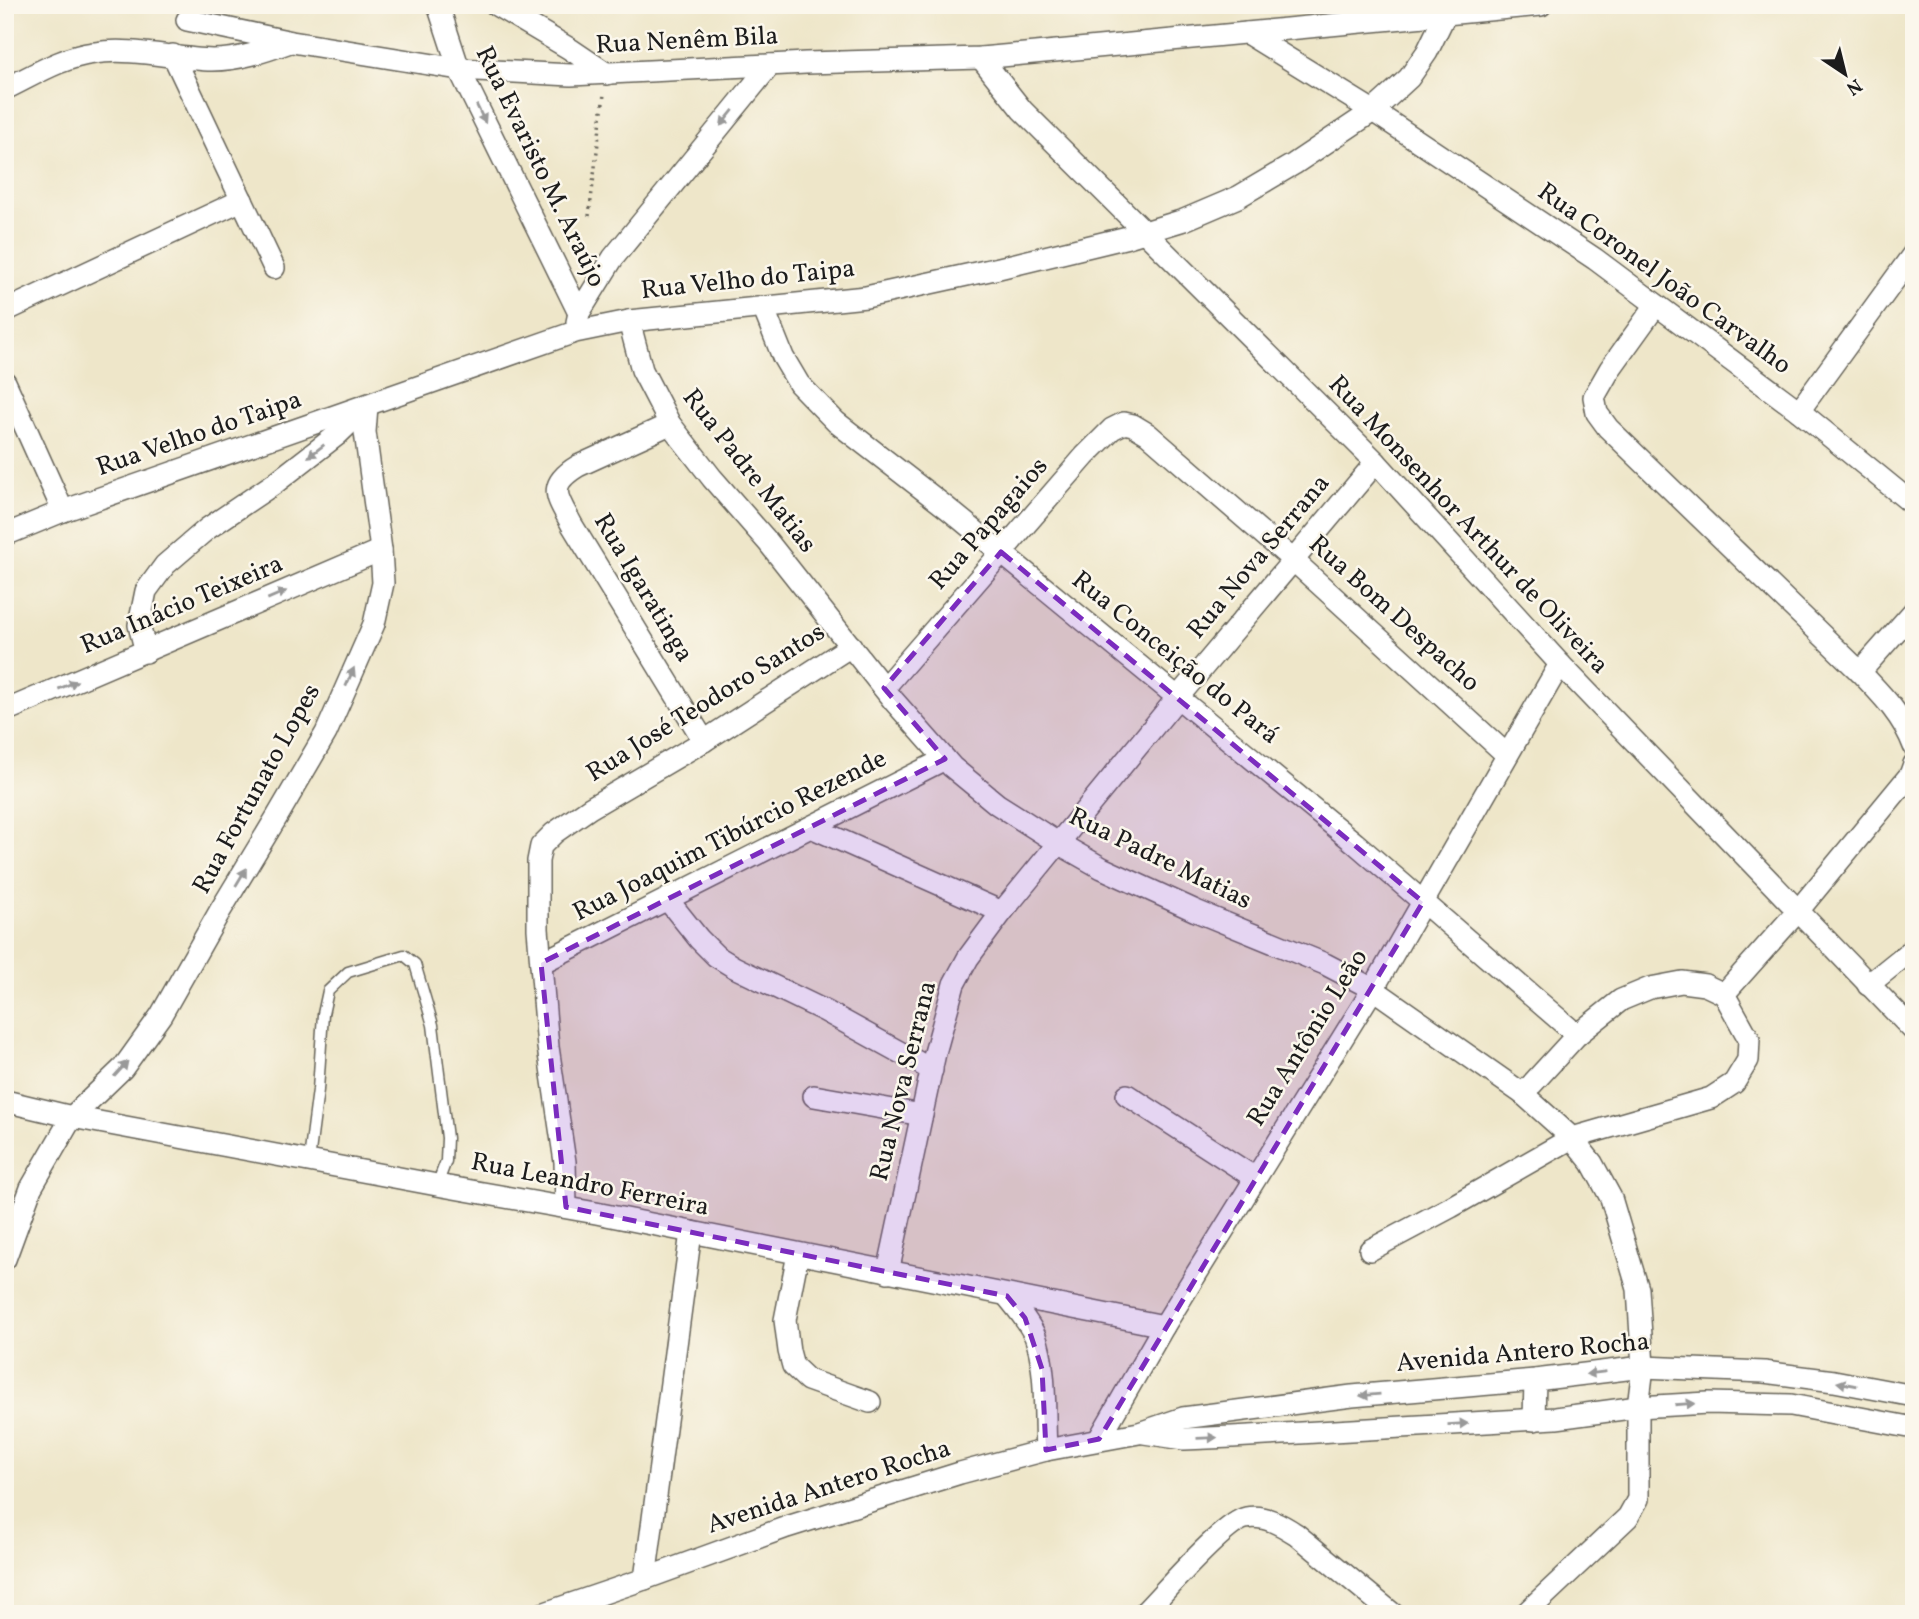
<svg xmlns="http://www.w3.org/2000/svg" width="1919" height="1619" viewBox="0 0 1919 1619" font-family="Vollkorn,serif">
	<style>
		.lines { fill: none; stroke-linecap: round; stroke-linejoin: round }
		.lane-casing { stroke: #666359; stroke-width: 13 }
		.street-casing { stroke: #666359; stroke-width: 24 }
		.path { stroke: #666359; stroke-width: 3.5; stroke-dasharray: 2 5; stroke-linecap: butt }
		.lane { stroke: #fff; stroke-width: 10 }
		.street { stroke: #fff; stroke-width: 21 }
		.oneway { fill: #999 }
		.marked { fill: #7b2cbf; fill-opacity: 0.2; stroke: #7b2cbf; stroke-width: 5; stroke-dasharray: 14 9; stroke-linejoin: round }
		.labels { text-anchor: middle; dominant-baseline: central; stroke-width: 5; stroke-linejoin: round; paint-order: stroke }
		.street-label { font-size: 26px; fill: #1c1c1c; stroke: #fbf7ec }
	</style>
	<rect width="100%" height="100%" fill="#fbf7ec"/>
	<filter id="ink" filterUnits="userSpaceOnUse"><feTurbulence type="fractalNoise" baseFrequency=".0143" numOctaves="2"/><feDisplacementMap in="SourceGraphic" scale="14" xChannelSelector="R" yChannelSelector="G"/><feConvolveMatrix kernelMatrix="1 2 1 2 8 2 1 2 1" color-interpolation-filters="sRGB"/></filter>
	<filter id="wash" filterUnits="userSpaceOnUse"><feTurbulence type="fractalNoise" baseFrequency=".00686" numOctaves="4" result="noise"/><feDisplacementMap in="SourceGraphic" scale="28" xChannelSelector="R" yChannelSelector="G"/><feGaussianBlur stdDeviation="1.57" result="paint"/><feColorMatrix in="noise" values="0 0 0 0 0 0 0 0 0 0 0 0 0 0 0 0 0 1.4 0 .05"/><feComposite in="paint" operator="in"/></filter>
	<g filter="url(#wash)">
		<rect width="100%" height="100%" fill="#eee6c9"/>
	</g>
	<g filter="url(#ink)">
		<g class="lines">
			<g class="lane-casing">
				<path id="lane" d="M309,1160L318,1090L323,1014L328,991L348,972L404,955L415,964L433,1025L447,1138L446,1161L437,1185"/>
			</g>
			<g class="street-casing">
				<g id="street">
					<path d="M438,5L459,69L579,313"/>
					<path d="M496,5L570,49L607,74"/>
					<path d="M187,20L292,42L459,69L571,75L806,63L981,58L1541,5"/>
					<path d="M1247,33L1373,111L1595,259L1799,411L1914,505"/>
					<path d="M173,55L274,268"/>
					<path d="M981,58L1022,110L1376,462L1560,664L1914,1031"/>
					<path d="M5,89C34,75 62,57 94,53C132,47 174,59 212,60C239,60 265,51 290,42"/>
					<path d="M1656,305L1610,369L1594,397L1597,413L1608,428L1860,672C1882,695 1903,716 1914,746"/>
					<path d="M763,307L783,357L799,384L836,422L947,508L1355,843L1577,1035"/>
					<path d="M5,311L242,200"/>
					<path d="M629,321L642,370L670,424L712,478L768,542L893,700L952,767L997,804L1058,843L1102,868L1196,911L1325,964L1373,989L1523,1094L1572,1138L1592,1163L1611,1198L1638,1289L1643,1367L1638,1407V1499L1628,1517L1525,1614"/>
					<path d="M577,322L579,313L613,258L770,65"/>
					<path d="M5,382L63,511"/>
					<path d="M1799,411L1914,253"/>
					<path d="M670,424L578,466C545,486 558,498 572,525L704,741"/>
					<path d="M5,535L63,511L575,332L629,321L866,297L999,268L1128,237L1184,220L1238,197L1294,164L1373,111L1409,78L1427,52L1445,15V5"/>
					<path d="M146,652L139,625L146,591L165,565L207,529L275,483L337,435L363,410"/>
					<path d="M1860,672L1914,611"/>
					<path d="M884,688L1085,456L1112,429L1124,423L1133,425L1148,434L1293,560L1507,755"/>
					<path d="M5,711L381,550"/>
					<path d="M811,827L1002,912"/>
					<path d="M667,899L699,939L716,956L734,967L825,1011L932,1070"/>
					<path d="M541,963L945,759"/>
					<path d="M1868,985L1914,948"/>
					<path d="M1724,994L1797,912L1910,775L1914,764"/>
					<path d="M1127,1095L1255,1178"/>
					<path d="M814,1096L922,1115"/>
					<path d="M5,1101L72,1117L437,1185L596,1213L1164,1326"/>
					<path d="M566,1207L565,1162L548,1047L538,929V861L541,846L554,833L590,808L704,741L851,646"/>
					<path d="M1370,1250L1451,1207L1572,1138L1711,1098L1734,1083L1748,1060L1749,1039L1724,994L1705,985L1682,982L1650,988L1621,1000L1577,1035L1523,1094"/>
					<path d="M798,1254L785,1320L789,1351L793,1366L808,1380L870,1402"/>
					<path d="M5,1259L31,1188L72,1117L123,1068L161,1015L220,911L278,815L326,733L374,624L383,583L381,550L365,432L367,406"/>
					<path d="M888,1272L935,1053L954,984L968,958L1002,912L1178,697L1376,462"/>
					<path d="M1007,1296C1017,1308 1028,1321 1035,1336C1047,1366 1044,1417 1046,1450"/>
					<path d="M1534,1420L1535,1380"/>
					<path d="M1144,1433L1184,1439L1232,1437L1556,1418L1638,1407L1708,1403L1791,1405L1914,1428"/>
					<path d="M1099,1439L1164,1326L1373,989L1560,664"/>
					<path d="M645,1579L691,1232"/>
					<path d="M542,1614L636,1582L787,1527L960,1473L1046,1450L1139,1433L1183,1418L1352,1396L1535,1380L1643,1367L1764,1372L1834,1381L1914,1396"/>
					<path d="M1143,1614C1162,1595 1224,1522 1246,1518C1264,1514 1282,1525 1296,1534L1393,1614"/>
				</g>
			</g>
			<path class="path" d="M589,216L604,94"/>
			<use href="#lane" class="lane"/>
			<use href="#street" class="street"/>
		</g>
		<defs><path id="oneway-solid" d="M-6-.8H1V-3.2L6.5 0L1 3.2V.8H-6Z" transform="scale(1.75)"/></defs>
		<g class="oneway">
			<use href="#oneway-solid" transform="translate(481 114) rotate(64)"/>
			<use href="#oneway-solid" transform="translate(727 118) rotate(129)"/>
			<use href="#oneway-solid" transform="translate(316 451) rotate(142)"/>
			<use href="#oneway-solid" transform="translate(277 595) rotate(-23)"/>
			<use href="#oneway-solid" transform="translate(350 677) rotate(-66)"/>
			<use href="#oneway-solid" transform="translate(68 685) rotate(-23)"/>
			<use href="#oneway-solid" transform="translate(241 877) rotate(-59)"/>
			<use href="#oneway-solid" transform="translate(121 1069) rotate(-48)"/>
			<use href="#oneway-solid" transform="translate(1596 1373) rotate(173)"/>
			<use href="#oneway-solid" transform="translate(1847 1384) rotate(-170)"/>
			<use href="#oneway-solid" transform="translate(1370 1395) rotate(175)"/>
			<use href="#oneway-solid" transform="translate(1685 1404) rotate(-4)"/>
			<use href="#oneway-solid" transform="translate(1458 1424) rotate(-3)"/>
			<use href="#oneway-solid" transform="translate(1207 1438) rotate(-2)"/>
		</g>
	</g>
	<path class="marked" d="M1001,552L1423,902L1099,1439L1046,1450L1042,1369L1025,1318L1007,1296L566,1207L541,963L945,759L884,688Z"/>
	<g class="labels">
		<g class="street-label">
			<text transform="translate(687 41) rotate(-3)">Rua Nenêm Bila</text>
			<text transform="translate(540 167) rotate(64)">Rua Evaristo M. Araújo</text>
			<text transform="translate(1664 279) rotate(36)">Rua Coronel João Carvalho</text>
			<text transform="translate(748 280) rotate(-6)">Rua Velho do Taipa</text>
			<text transform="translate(199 434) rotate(-19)">Rua Velho do Taipa</text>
			<text transform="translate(749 471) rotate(52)">Rua Padre Matias</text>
			<text transform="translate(989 524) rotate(-49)">Rua Papagaios</text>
			<text transform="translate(1468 525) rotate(47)">Rua Monsenhor Arthur de Oliveira</text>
			<text transform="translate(1259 557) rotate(-50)">Rua Nova Serrana</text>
			<text transform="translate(643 588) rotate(59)">Rua Igaratinga</text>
			<text transform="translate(182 605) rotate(-23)">Rua Inácio Teixeira</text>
			<text transform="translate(1394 614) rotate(42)">Rua Bom Despacho</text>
			<text transform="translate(1175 658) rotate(39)">Rua Conceição do Pará</text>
			<text transform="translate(706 703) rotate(-32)">Rua José Teodoro Santos</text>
			<text transform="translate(257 789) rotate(-61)">Rua Fortunato Lopes</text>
			<text transform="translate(730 836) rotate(-27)">Rua Joaquim Tibúrcio Rezende</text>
			<text transform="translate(1160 859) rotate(26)">Rua Padre Matias</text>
			<text transform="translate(1308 1038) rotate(-58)">Rua Antônio Leão</text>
			<text transform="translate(904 1081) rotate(-76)">Rua Nova Serrana</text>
			<text transform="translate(590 1185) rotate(11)">Rua Leandro Ferreira</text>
			<text transform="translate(1523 1353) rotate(-5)">Avenida Antero Rocha</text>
			<text transform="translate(829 1487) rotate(-18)">Avenida Antero Rocha</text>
		</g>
	</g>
	<rect width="1919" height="1619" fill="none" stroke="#fbf7ec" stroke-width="28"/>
	<g transform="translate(1845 74) rotate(145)" stroke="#fbf7ec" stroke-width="5" paint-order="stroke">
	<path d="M0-5L12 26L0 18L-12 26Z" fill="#1c1c1c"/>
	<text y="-10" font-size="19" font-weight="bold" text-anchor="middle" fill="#1c1c1c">N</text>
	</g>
</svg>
